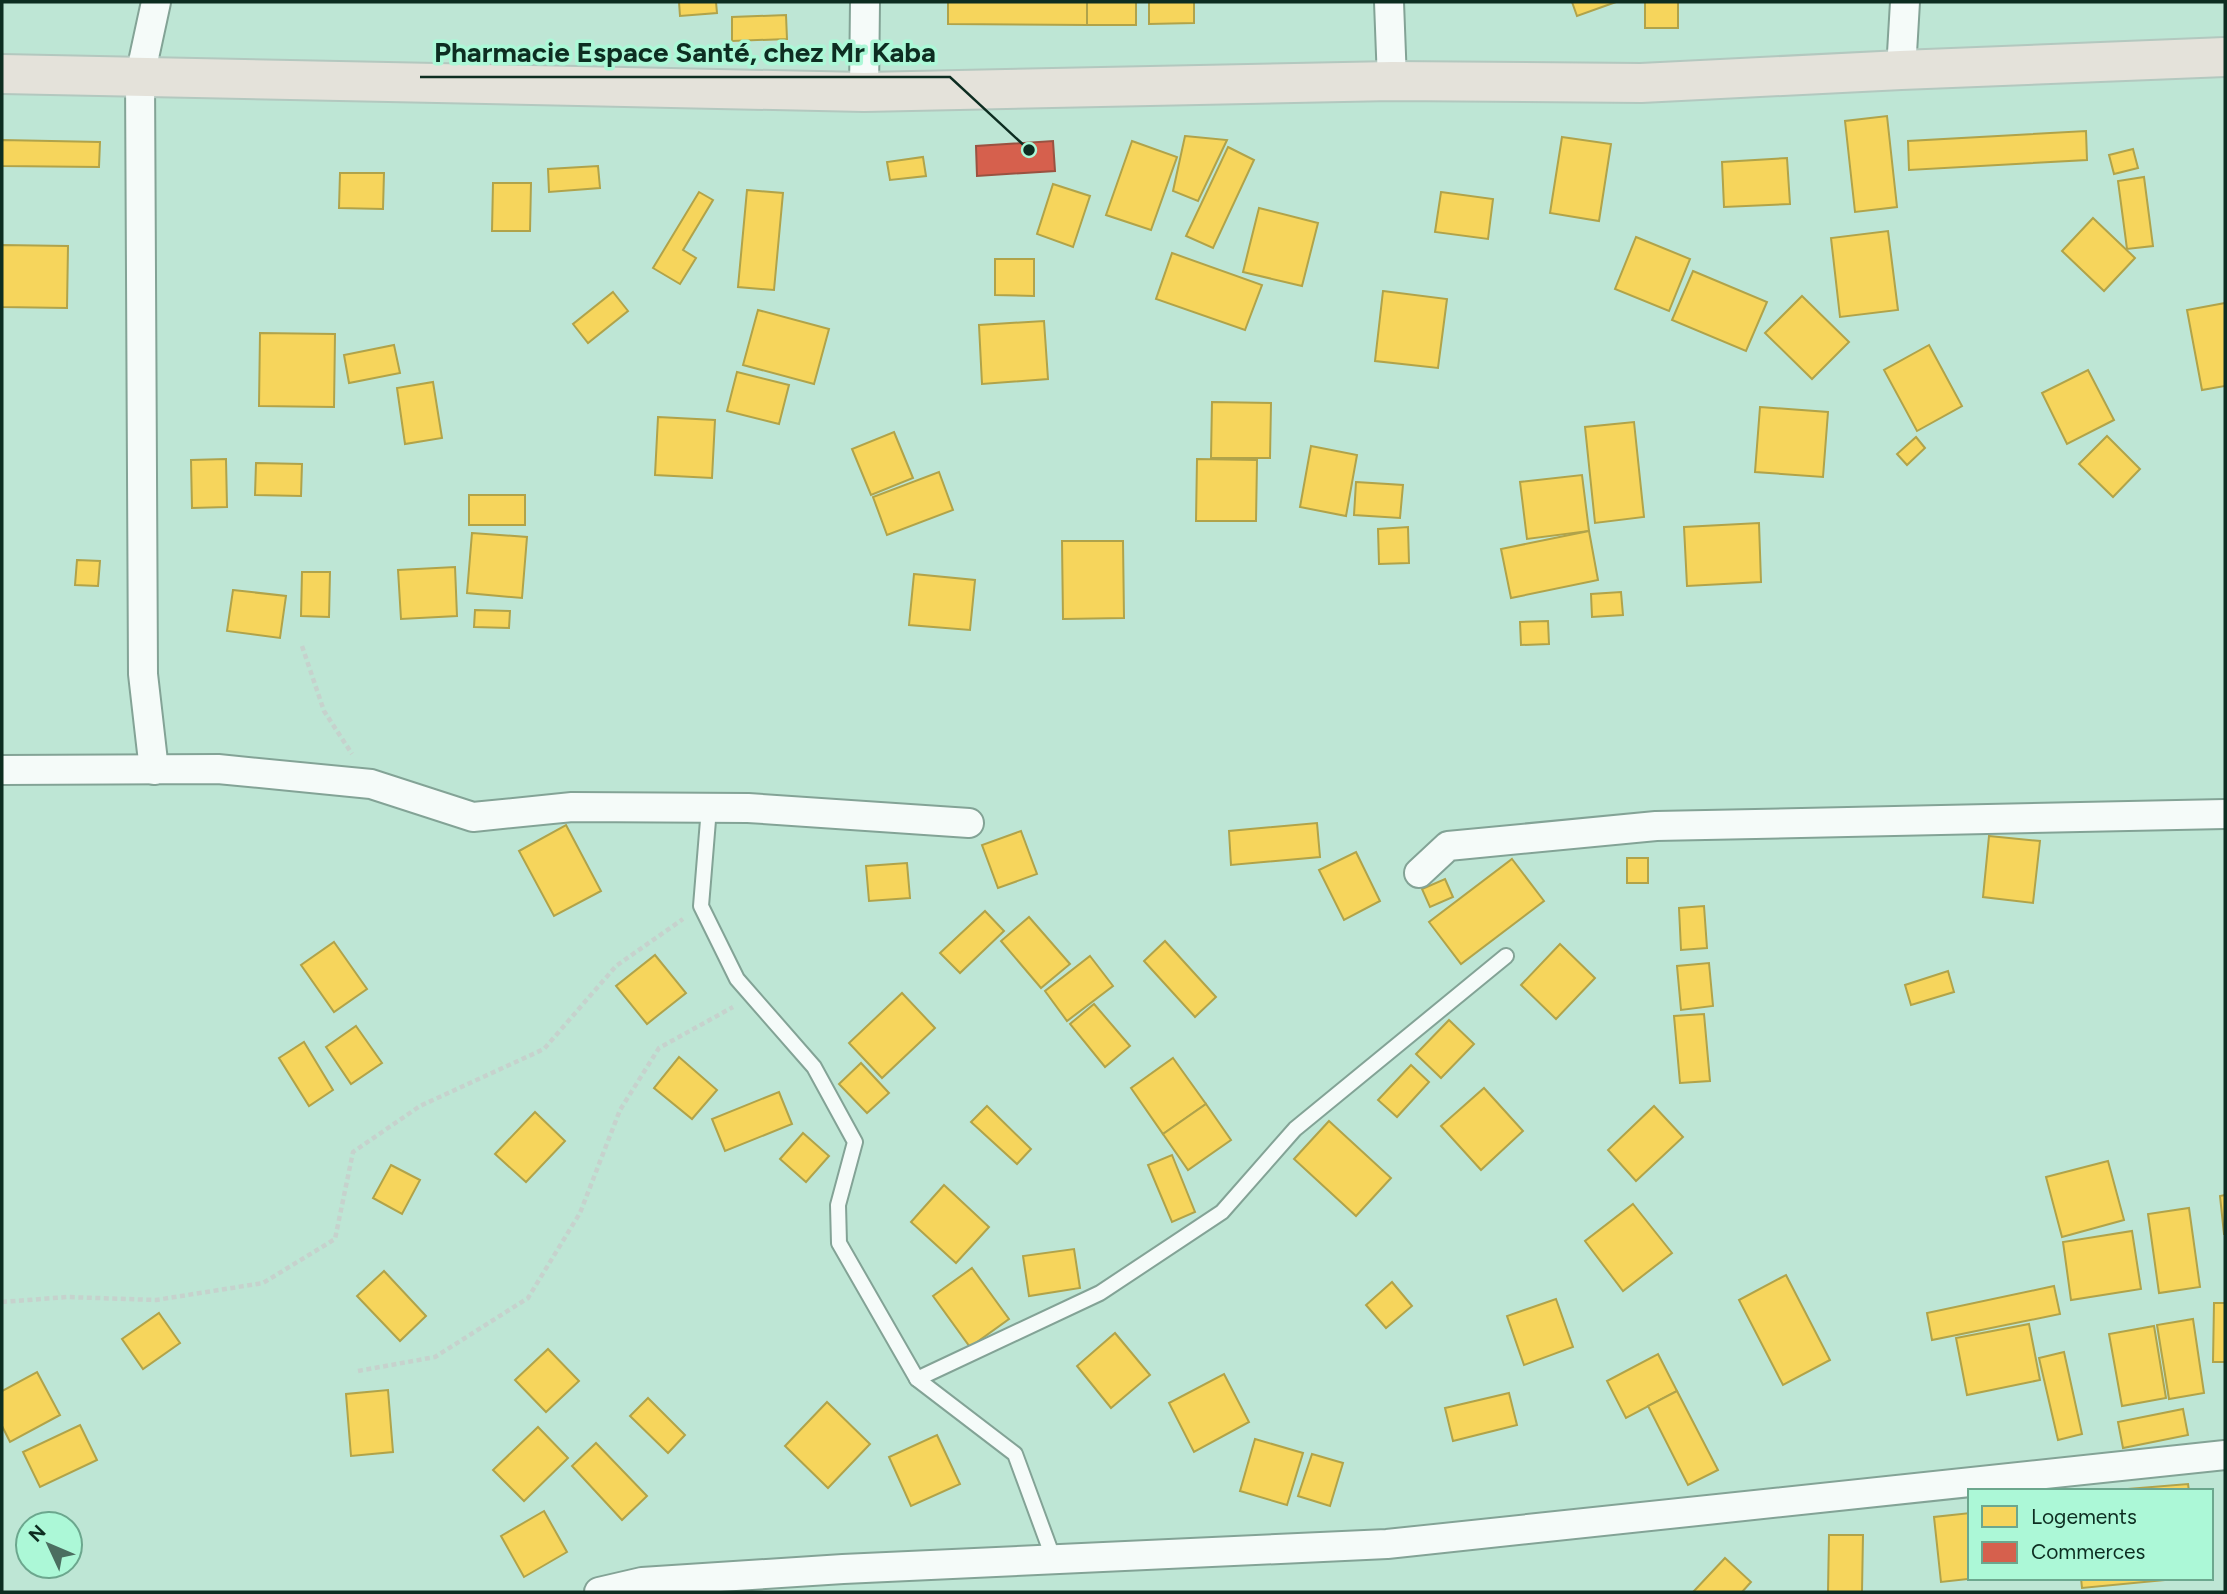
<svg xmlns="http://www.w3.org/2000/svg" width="2227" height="1594" viewBox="0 0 2227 1594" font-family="Figtree,sans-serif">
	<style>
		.homes { fill: #f6d55c; stroke: #b0a34a; stroke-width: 2 }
		.shops { fill: #d6604d; stroke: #9a5140; stroke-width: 2 }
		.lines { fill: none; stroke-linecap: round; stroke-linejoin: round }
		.service-casing { stroke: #83a396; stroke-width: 18 }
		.minor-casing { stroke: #83a396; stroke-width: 32 }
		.trunk-casing { stroke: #b3c8bf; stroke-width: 42 }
		.path { stroke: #c6d2cd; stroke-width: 4.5; stroke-dasharray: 5 3.5; stroke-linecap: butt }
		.service { stroke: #f5fbf9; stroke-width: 14 }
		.minor { stroke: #f5fbf9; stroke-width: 28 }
		.trunk { stroke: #e4e2da; stroke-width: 38 }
		.leader { fill: none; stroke: #0d2d21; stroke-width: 2.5 }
		.callout-dot { fill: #0d2d21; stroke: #acf8d7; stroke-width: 2.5 }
		.callout-label { font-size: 28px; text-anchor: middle; font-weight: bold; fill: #0d2d21; stroke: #acf8d7; stroke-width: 7; stroke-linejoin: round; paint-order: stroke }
	</style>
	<rect width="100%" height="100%" fill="#bee6d5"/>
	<g class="homes">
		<path d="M679,2H716L717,13L680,16Z"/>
		<path d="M948,2H1087V25L948,24Z"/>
		<rect x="1087" y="2" width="49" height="23"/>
		<path d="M1149,2H1194V23L1149,24Z"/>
		<path d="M1572,2H1616L1577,16Z"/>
		<rect x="1645" y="2" width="33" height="26"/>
		<path d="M786,15L787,39L732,41V17Z"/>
		<path d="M1887,116L1897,207L1855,212L1845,121Z"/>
		<path d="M2086,131L2087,160L1909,170L1908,141Z"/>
		<path d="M1185,136L1227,140L1198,201L1173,191Z"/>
		<path d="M1562,137L1611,144L1599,221L1550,213Z"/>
		<path d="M2,140L100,142L99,167L2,166Z"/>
		<path d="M1132,141L1177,157L1151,230L1106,215Z"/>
		<path d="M1228,147L1254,160L1213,248L1186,236Z"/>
		<path d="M2133,149L2138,168L2114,174L2109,155Z"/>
		<path d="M923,157L926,176L890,180L887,162Z"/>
		<path d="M1787,158L1790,204L1724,207L1722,162Z"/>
		<path d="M598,166L600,188L549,192L548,169Z"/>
		<path d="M340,173H384L383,209L339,208Z"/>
		<path d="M2144,177L2153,246L2127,249L2118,181Z"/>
		<path d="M493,183H531L530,231H492Z"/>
		<path d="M1053,184L1090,196L1073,247L1037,234Z"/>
		<path d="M747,190L783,193L774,290L738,287Z"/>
		<path d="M699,192L713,200L683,250L696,258L680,284L653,268Z"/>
		<path d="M1441,192L1493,199L1488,239L1435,232Z"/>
		<path d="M1259,208L1318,223L1302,286L1243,272Z"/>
		<path d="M2093,218L2135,258L2104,291L2062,251Z"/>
		<path d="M1888,231L1898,310L1840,317L1831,238Z"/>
		<path d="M1636,237L1690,259L1669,311L1615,289Z"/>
		<path d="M2,245L68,246L67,308L2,307Z"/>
		<path d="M1172,253L1262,285L1245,330L1156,299Z"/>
		<path d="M995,259H1034V296L995,295Z"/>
		<path d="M1693,271L1767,302L1746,351L1672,320Z"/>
		<path d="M1383,291L1447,299L1438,368L1375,361Z"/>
		<path d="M613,292L628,311L588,343L573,324Z"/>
		<path d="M1802,296L1849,342L1812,379L1765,333Z"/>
		<path d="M2225,303V386L2202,390L2187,310Z"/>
		<path d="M758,310L829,329L814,384L743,365Z"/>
		<path d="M1044,321L1048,379L982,384L979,325Z"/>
		<path d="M260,333L335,334L334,407L259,406Z"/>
		<path d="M394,345L400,373L349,383L344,355Z"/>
		<path d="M1929,345L1962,406L1917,431L1884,370Z"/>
		<path d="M2088,370L2114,420L2067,444L2042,393Z"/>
		<path d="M737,372L789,385L779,424L727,411Z"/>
		<path d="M433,382L442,438L405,444L397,388Z"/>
		<path d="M1212,402L1271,403L1270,458H1211Z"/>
		<path d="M1760,407L1828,412L1823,477L1755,472Z"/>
		<path d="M658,417L715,420L712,478L655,475Z"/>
		<path d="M1634,422L1644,517L1595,523L1585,427Z"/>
		<path d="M894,432L913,478L871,495L852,449Z"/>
		<path d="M2107,436L2140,469L2113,497L2079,464Z"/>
		<path d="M1916,437L1925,448L1907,465L1897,454Z"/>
		<path d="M1311,446L1357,455L1346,516L1300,507Z"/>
		<path d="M226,459L227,507L192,508L191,460Z"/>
		<path d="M1197,459L1257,460L1256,521H1196Z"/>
		<path d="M256,463L302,464L301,496L255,495Z"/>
		<path d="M939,472L953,510L887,535L873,497Z"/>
		<path d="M1582,475L1589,531L1527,539L1520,482Z"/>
		<path d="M1356,482L1403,485L1400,518L1354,515Z"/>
		<rect x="469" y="495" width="56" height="30"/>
		<path d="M1759,523L1761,582L1687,586L1684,527Z"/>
		<path d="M1408,527L1409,563L1379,564L1378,529Z"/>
		<path d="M1589,531L1598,580L1511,598L1501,549Z"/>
		<path d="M472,533L527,537L522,598L467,593Z"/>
		<path d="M1062,541H1123L1124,618L1063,619Z"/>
		<path d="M77,560L100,561L98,586L75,585Z"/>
		<path d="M455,567L457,616L401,619L398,570Z"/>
		<path d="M302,572H330L329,617L301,616Z"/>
		<path d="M914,574L975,580L970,630L909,625Z"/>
		<path d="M233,590L286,596L280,638L227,631Z"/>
		<path d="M1621,592L1623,615L1592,617L1591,594Z"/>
		<path d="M475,610L510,611L509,628L474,627Z"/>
		<path d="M1548,621L1549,644L1521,645L1520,622Z"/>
		<path d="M1317,823L1320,857L1231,865L1229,831Z"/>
		<path d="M566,825L601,891L554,916L519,851Z"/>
		<path d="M1021,831L1037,874L998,888L982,845Z"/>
		<path d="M1989,836L2040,841L2033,903L1983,897Z"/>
		<path d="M1356,852L1380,901L1344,920L1319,870Z"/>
		<rect x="1627" y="858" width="21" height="25"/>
		<path d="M1512,859L1544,901L1461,964L1429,922Z"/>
		<path d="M907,863L910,898L869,901L866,866Z"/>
		<path d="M1445,879L1453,897L1430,907L1422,889Z"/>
		<path d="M1704,906L1707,948L1681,950L1679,908Z"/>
		<path d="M985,911L1004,931L960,973L940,953Z"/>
		<path d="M1029,917L1070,964L1041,988L1001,941Z"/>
		<path d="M1165,941L1216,997L1195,1017L1144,961Z"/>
		<path d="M334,942L367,989L334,1012L301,965Z"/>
		<path d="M1560,944L1595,978L1556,1019L1521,985Z"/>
		<path d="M655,955L686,993L647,1024L616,986Z"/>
		<path d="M1090,956L1113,986L1067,1021L1045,991Z"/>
		<path d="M1709,963L1713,1006L1681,1010L1677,966Z"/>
		<path d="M1948,971L1954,992L1911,1005L1905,985Z"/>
		<path d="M902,993L935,1028L882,1078L849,1043Z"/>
		<path d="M1094,1004L1130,1046L1105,1067L1070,1024Z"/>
		<path d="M1704,1014L1710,1081L1680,1083L1674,1016Z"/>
		<path d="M1449,1020L1474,1044L1441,1078L1416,1054Z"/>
		<path d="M356,1026L382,1063L351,1084L326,1047Z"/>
		<path d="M304,1042L333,1090L309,1106L279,1058Z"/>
		<path d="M679,1057L717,1090L692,1119L654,1088Z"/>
		<path d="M1173,1058L1206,1104L1163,1134L1131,1088Z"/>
		<path d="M861,1063L889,1093L867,1113L839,1084Z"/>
		<path d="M1411,1065L1429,1082L1397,1117L1378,1100Z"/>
		<path d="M1484,1088L1523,1131L1481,1170L1441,1126Z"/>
		<path d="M779,1092L792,1124L725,1151L712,1119Z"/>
		<path d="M1206,1104L1231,1140L1188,1170L1163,1134Z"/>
		<path d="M987,1106L1031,1149L1017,1164L971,1122Z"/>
		<path d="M1654,1106L1683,1137L1636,1181L1608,1150Z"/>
		<path d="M535,1112L565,1141L526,1182L495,1154Z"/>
		<path d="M1329,1121L1391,1178L1356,1216L1294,1159Z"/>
		<path d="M803,1133L829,1156L806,1182L780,1159Z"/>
		<path d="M1172,1155L1195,1212L1172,1222L1148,1165Z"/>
		<path d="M2108,1161L2124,1220L2062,1237L2046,1177Z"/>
		<path d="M391,1165L420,1180L402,1214L373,1198Z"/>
		<path d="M944,1185L989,1227L956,1263L911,1222Z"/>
		<path d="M2225,1195V1234H2224L2220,1196Z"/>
		<path d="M1633,1204L1672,1253L1623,1291L1585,1241Z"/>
		<path d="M2189,1208L2200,1287L2159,1293L2148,1214Z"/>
		<path d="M2132,1231L2141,1289L2071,1300L2063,1242Z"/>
		<path d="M1074,1249L1080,1288L1029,1296L1023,1256Z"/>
		<path d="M972,1268L1009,1319L970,1347L933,1296Z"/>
		<path d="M384,1271L426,1316L400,1341L357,1296Z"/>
		<path d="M1786,1275L1830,1360L1783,1385L1739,1300Z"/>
		<path d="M1392,1282L1412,1306L1386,1328L1366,1305Z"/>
		<path d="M2054,1286L2060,1314L1932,1340L1927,1313Z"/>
		<path d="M1556,1299L1573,1347L1524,1365L1507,1316Z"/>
		<path d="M2214,1303H2225V1362H2213Z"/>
		<path d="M159,1313L180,1343L143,1369L122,1339Z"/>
		<path d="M2193,1319L2204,1393L2169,1399L2157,1325Z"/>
		<path d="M2029,1324L2040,1380L1967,1395L1956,1338Z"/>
		<path d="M2154,1326L2166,1398L2122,1406L2109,1334Z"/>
		<path d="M1115,1333L1150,1375L1111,1408L1077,1366Z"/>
		<path d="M548,1349L579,1381L546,1412L515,1380Z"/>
		<path d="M2064,1352L2082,1434L2058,1440L2039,1358Z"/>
		<path d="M1658,1354L1677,1391L1626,1418L1607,1381Z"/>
		<path d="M37,1372L60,1415L10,1442L2,1426V1391Z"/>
		<path d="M1224,1374L1249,1422L1194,1452L1169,1403Z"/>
		<path d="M388,1390L393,1452L351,1456L346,1394Z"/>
		<path d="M1677,1391L1718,1470L1688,1485L1648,1406Z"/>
		<path d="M1509,1393L1517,1425L1453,1441L1445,1408Z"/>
		<path d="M648,1398L685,1435L668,1453L630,1416Z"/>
		<path d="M827,1402L870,1444L828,1488L785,1446Z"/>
		<path d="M2183,1409L2188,1435L2123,1448L2118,1422Z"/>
		<path d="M80,1425L97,1460L40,1487L23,1452Z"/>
		<path d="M538,1427L568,1458L524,1501L493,1470Z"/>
		<path d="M937,1435L960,1484L911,1506L889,1457Z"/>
		<path d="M1255,1439L1303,1453L1287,1505L1240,1491Z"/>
		<path d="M596,1443L647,1496L622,1520L572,1466Z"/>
		<path d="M1312,1454L1343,1463L1330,1506L1298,1496Z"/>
		<path d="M2188,1484L2189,1491H2103Z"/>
		<path d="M544,1511L567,1552L524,1577L501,1536Z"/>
		<path d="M1970,1513V1578H1977L1941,1582L1934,1517Z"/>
		<path d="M1829,1535H1863L1862,1592H1828Z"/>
		<path d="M1725,1558L1751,1582L1742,1592H1693Z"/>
		<path d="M2081,1578H2186L2082,1588Z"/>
	</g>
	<path class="shops" d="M1053,141L1055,171L977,176L976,146Z"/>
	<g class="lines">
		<g class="service-casing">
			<g id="service">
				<path d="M709,808L701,906L737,979L814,1067L855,1142L838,1205L839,1243L917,1379L1015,1454L1054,1560"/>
				<path d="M917,1379L1100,1293L1222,1212L1295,1129L1506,956"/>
			</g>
		</g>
		<g class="minor-casing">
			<g id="minor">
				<path d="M1389,2L1392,81"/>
				<path d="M1901,70L1905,2"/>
				<path d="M864,92L865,2"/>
				<path d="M2,770L218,769L371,784L473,817L572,807L748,808L969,823"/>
				<path d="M154,770L143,674L140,76L156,2"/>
				<path d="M1419,873L1448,846L1656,826L2225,814"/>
				<path d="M599,1592L642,1582L843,1569L1387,1544L2225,1455"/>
			</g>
		</g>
		<g class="trunk-casing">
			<path id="trunk" d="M2,74L864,92L1392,81L1641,83L1901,70L2225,57"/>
		</g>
		<g class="path">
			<path d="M302,646L324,711L352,754"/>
			<path d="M2,1302L67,1297L156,1300L263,1283L335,1239L353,1152L420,1106L544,1049L616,966L683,919"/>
			<path d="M358,1371L435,1357L528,1298L580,1213L620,1110L659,1048L733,1007"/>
		</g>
		<use href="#service" class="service"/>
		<use href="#minor" class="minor"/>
		<use href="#trunk" class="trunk"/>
	</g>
	<path class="leader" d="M1029 150L950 77H420"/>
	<circle class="callout-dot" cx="1029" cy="150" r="7"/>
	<g class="callout-label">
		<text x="685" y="62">Pharmacie Espace Santé, chez Mr Kaba</text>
	</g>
	<rect width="2227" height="1594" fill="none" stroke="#0d2d21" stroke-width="7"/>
	<rect x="1968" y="1489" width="245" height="91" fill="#acf8d7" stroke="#6ca78e" stroke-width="2"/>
	<rect x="1982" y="1506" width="35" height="21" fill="#f6d55c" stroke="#6ca78e" stroke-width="2"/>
	<text x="2031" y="1524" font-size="21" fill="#0d2d21">Logements</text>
	<rect x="1982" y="1542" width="35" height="21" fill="#d6604d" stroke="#6ca78e" stroke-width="2"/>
	<text x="2031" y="1559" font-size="21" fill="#0d2d21">Commerces</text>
	<g transform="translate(49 1545) rotate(314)"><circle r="33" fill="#acf8d7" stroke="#6ca78e" stroke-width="2"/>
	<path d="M0-5L12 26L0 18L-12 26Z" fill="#4b6e60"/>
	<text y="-10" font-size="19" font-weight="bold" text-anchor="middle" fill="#0d2d21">N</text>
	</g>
</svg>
